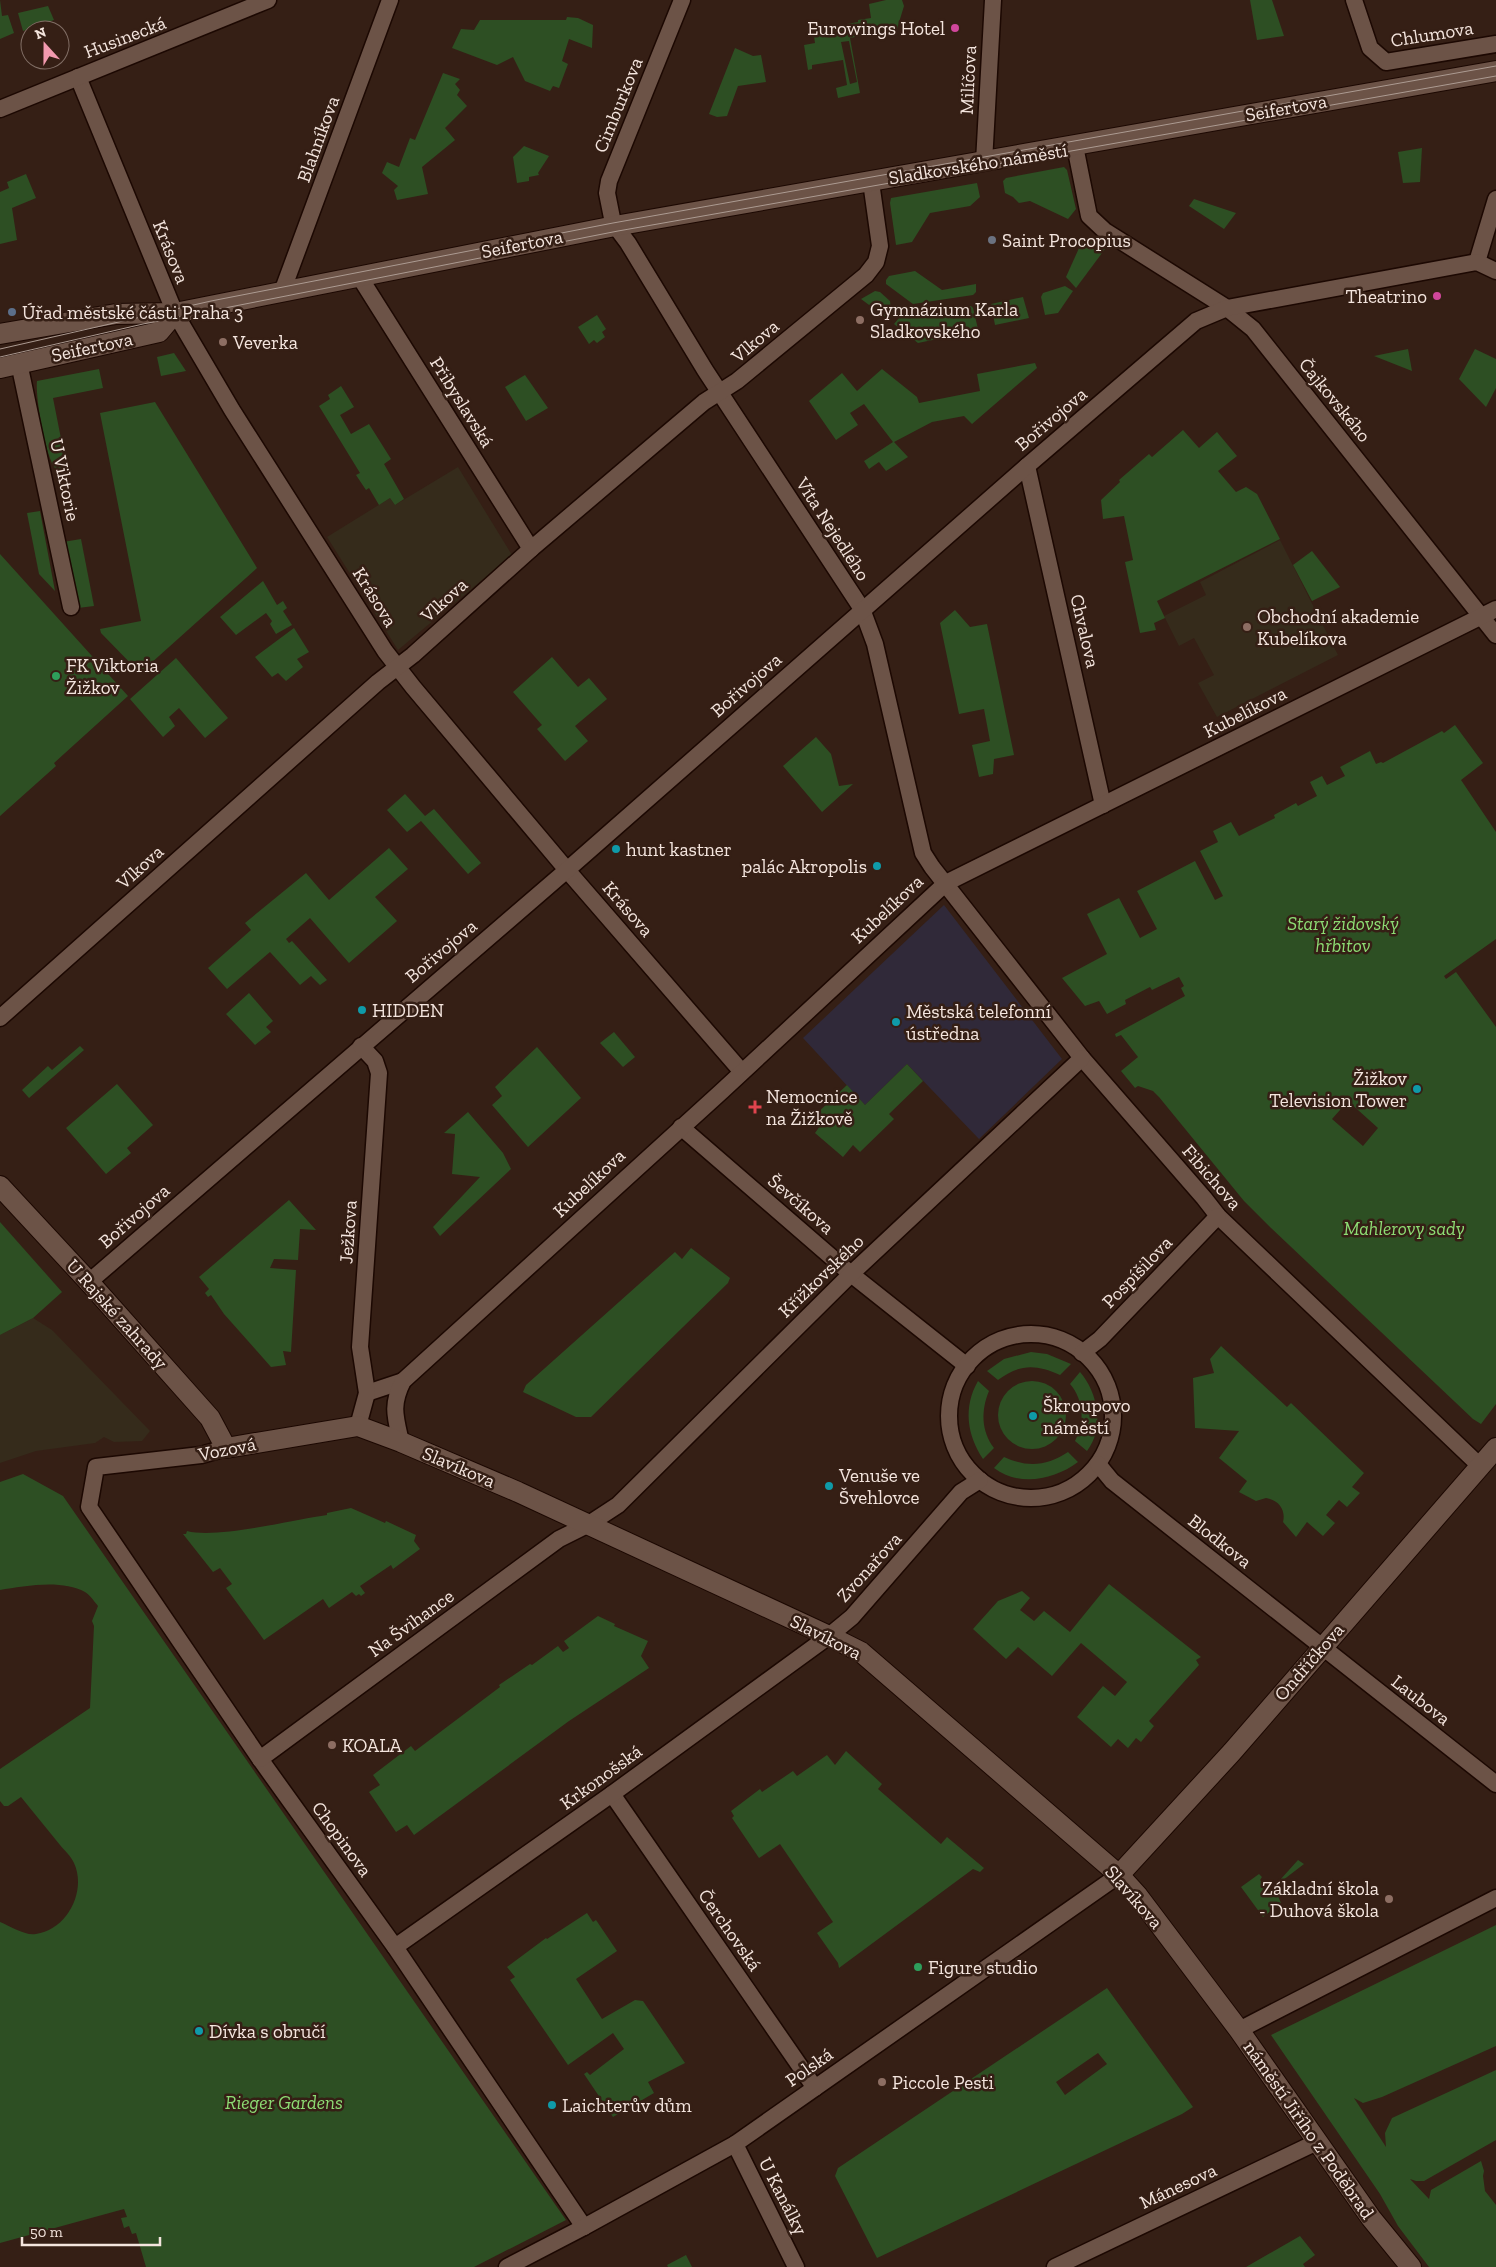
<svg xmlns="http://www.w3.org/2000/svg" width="1496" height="2267" viewBox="0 0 1496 2267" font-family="'Zilla Slab',serif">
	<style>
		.commercial { fill: #302939 }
		.education { fill: #352b1b }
		.green { fill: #2d4f23; fill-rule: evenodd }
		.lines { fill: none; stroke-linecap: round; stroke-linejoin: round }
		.minor-casing { stroke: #1c0802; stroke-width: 19 }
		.tertiary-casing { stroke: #1c0802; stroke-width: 22 }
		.minor { stroke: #6c5347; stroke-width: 16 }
		.tertiary { stroke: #6c5347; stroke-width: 20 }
		.tram { stroke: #ac9b92; stroke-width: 1 }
		.hotel-dot { fill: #d1479c; stroke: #351f15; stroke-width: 2 }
		.worship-dot { fill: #6b7280; stroke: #351f15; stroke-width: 2 }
		.service-dot { fill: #5c6f8a; stroke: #351f15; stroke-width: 2 }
		.education-dot { fill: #8d6e63; stroke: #351f15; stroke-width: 2 }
		.leisure-dot { fill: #2e9e5b; stroke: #351f15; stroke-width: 2 }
		.culture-dot { fill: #0f9aa8; stroke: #351f15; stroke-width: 2 }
		.health-dot { fill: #e0444e; stroke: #351f15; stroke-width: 2 }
		.labels { text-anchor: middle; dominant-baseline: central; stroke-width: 5; stroke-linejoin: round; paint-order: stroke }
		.poi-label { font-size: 19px; fill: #f4e5de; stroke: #351f15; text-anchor: start }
		.street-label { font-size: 19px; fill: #f4e5de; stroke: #351f15 }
		.park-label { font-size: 19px; font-style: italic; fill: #8ddd74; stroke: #351f15 }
	</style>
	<rect width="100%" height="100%" fill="#351f15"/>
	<path class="commercial" d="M944,905L1062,1059L979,1139L907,1064L865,1105L803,1038Z"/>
	<g class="education">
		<path d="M458,467L512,555L398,650L327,537L390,498L395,505Z"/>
		<path d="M1280,540L1338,655L1217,717L1198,683L1214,675L1194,638L1179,646L1164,616L1206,595L1200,582Z"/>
		<path d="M33,1318L52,1330L150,1431L142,1441L114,1442L104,1437L95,1443L36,1451L0,1463V1335Z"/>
	</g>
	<g class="green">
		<path d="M0,0L2,16L8,15L14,33L0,39Z"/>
		<path d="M886,0H902L904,6L897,29L850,38L860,93L838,98L836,88L847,85L843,60L812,65V69L808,70L804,45L815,43L813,30L858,22V20L871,18L869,4ZM849,41L857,82L850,84L841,42Z"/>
		<path d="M1250,0H1272L1284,36L1257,40Z"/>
		<path d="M48,6L54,20L23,31L18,13Z"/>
		<path d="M567,17L578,18L593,25L592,48L569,39L562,61L568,64L559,88L553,86L550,91L525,81L513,57L497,65L452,48L461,29L474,30L480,20H566Z"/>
		<path d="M735,48L753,56L761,55L766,82L738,86L727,116L717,117L709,114Z"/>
		<path d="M443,73L460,79L455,84L460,90L457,95L467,106L445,128L455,140L422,167L428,194L397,200L394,190L398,186L382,173L387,162L399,167L410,138L415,140Z"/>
		<path d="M524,146L549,156L538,173L539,175L529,177V181L517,183L513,157Z"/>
		<path d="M1422,148L1420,182L1403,183L1398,152Z"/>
		<path d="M1064,167L1067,170L1076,209L1068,219L1030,201L1019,203L1013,197L1005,193L1003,181L1006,178Z"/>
		<path d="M26,174L36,198L12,208L17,240L0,244V192L9,188L7,182Z"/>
		<path d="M977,183L980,197L970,206L930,213L912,242L896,245L890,203L891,198Z"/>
		<path d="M1194,199L1236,213L1224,229L1189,206Z"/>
		<path d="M1084,237L1105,249L1076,288L1066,277Z"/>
		<path d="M915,271L942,290L976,284V292L973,295L913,304L886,284V280L889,276Z"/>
		<path d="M1065,286L1073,291L1058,313L1045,315L1041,297L1043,293Z"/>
		<path d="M875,291L880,292L890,301L891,310L888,319L861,299Z"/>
		<path d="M1023,297L1029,318L995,325L991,304Z"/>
		<path d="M971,306L973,308L978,329L952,334V336L918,343L894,324L899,318L908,313L921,314Z"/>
		<path d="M597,315L606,329L602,332L605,337L597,343L594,340L589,344L578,327Z"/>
		<path d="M1408,349L1412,371L1374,356Z"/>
		<path d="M1475,349L1496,359V388L1486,407L1459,379Z"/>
		<path d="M174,353L186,371L161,376L157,357Z"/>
		<path d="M1035,363L1037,368L972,424L964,416L932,422L894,442L908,457L886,471L879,462L869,469L864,461L893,442L864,404L850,413L858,425L836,440L809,401L842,373L857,391L882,369L917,397L919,403L980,391L977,374Z"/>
		<path d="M99,369L103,388L53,398L67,469L57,470C46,462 35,396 37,381Z"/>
		<path d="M525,375L548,408L526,421L505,387Z"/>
		<path d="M341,386L354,407L340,415L351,434L369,424L391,459L384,464L404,499L395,505L390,498L379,505L369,488L366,490L356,475L360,473L319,406L330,399L328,395Z"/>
		<path d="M155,402L257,568L140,673L101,633L100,629L141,621L100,413Z"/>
		<path d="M1183,430L1199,448L1217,432L1237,456L1218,471L1236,492L1246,487L1257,494L1280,539L1157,601L1165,618L1154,623L1156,630L1140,633L1125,562L1133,560L1124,516L1103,519L1101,500L1120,482L1119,480L1149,454L1152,457Z"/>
		<path d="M40,511L55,591L39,574L27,513Z"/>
		<path d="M81,539L94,606L78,608L63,542Z"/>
		<path d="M1312,551L1340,587L1312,601L1293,565Z"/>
		<path d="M0,554L128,696L54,763L56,766L0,816Z"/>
		<path d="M263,581L277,605L283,601L287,608L283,611L292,625L276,634L270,624L272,621L266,613L236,635L220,617Z"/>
		<path d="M955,610L970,627L987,624L1014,755L994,759L993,774L979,777L972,745L990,741L984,709L959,714L940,623Z"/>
		<path d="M294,628L309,652L297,659L303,667L286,681L278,673L272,677L255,657Z"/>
		<path d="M552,657L578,687L589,678L607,699L575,726L588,741L565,761L537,729L542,725L513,692Z"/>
		<path d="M176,658L228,718L205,738L179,708L169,717L175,726L163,737L130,699Z"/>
		<path d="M1455,725L1483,763L1461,780L1496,832V939L1444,976L1446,979L1456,972L1496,1027V1404L1481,1424L1473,1419L1270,1227L1244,1201L1159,1097L1153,1091L1138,1086L1135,1088L1121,1071L1138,1057L1121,1035L1116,1037L1115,1034L1185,996L1181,988L1184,986L1179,977L1152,990L1150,987L1125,1000L1126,1004L1107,1014L1099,1001L1085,1006L1062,978L1107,954L1087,914L1119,898L1140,938L1157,929L1137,891L1195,861L1215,900L1223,896L1200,851L1218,842L1213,831L1231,822L1239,836L1275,818L1274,815L1296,803L1298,806L1317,796L1310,782L1322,776L1327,785L1345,776L1340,767L1370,751L1376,764L1381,762L1383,763L1442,731L1444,733ZM1348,1101L1378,1128L1363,1146L1332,1119Z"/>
		<path d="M816,737L831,754L839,786L853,784L822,812L783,766Z"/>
		<path d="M405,794L425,816L434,809L481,863L468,874L421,821L407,832L387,810Z"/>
		<path d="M389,848L408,869L375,897L397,921L349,963L310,918L286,939L289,943L292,941L327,980L320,985L311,976L300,985L270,952L227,989L208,968L251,930L245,923L306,873L329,900Z"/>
		<path d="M249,993L273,1021L266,1027L271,1032L255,1045L226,1014Z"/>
		<path d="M614,1032L635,1057L623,1067L600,1043Z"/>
		<path d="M80,1046L84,1050L29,1098L22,1090L48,1066L52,1070Z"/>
		<path d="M537,1047L581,1098L528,1147L492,1105L502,1096L495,1087Z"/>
		<path d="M907,1064L923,1081L889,1114L894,1119L860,1152L853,1145L843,1157L815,1133L820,1126L812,1118L847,1085L865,1105Z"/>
		<path d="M117,1084L153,1125L127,1148L131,1153L106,1174L66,1128Z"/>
		<path d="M468,1112L503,1153L511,1169L440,1236L433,1227L480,1177L452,1174L455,1134L444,1133Z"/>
		<path d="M289,1200L316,1230L300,1229L298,1260L274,1259L270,1268L296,1270L291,1352L283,1351L286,1365L271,1367L224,1314L211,1295L208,1297L205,1293L209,1289L199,1277Z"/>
		<path d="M0,1222L62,1292L33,1318L0,1335Z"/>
		<path d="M691,1248L730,1278L728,1283L591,1417H576L523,1392L526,1385L675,1252L682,1259Z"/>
		<path d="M1221,1346L1287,1407L1291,1403L1364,1473L1352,1487L1360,1493L1347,1507L1339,1500L1326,1515L1335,1523L1323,1536L1307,1522L1296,1537L1283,1522C1286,1510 1279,1500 1266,1498L1256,1501L1239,1492L1247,1481L1219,1458L1239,1431L1195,1428L1193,1378L1214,1373L1210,1359Z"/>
		<path d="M1031,1352L1047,1354L1071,1364L1060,1375C1036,1364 1019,1364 998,1380L987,1371L1004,1359Z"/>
		<path d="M1080,1372C1098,1393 1105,1428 1087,1451L1075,1441C1085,1423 1084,1400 1070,1384Z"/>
		<circle cx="1032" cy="1415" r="34"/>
		<path d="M978,1381L989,1391C981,1410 981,1431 994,1448L983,1459C967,1435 963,1407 978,1381Z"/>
		<path d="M1068,1452L1078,1462C1054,1480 1019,1487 994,1468L1004,1457C1028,1468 1047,1466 1068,1452Z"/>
		<path d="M23,1474L63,1496L566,2220L474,2267H146L136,2233L132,2234L129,2226L124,2228L121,2218L127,2217L124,2209L0,2243V1922C10,1926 25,1936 36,1934C67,1930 87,1891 74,1863C71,1856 64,1850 60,1845C47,1829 34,1813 21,1797L8,1806H4L0,1801V1769L90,1708L94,1626L92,1621L98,1606C94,1601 90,1595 85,1592C62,1579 24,1586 0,1590V1482Z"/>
		<path d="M351,1508L385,1523L386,1521L416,1535L414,1541L420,1549L393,1569L391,1565L360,1586L365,1593L361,1596L359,1594L356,1596L352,1592L329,1608L323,1599L264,1640L226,1588L232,1584L220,1568L213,1572L183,1534H186L187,1531C217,1539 292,1520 327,1515V1513Z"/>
		<path d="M1109,1584L1201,1657L1196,1660L1199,1665L1149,1721L1154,1726L1141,1742L1136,1738L1128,1748L1118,1739L1111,1747L1077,1717L1103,1686L1115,1696L1127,1682L1081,1643L1052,1676L1018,1647L1006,1659L973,1629L998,1601L1022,1591L1030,1598L1020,1610L1034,1621L1044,1611L1070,1632Z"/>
		<path d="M598,1616L615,1624L614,1626L648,1641L641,1656L649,1668L569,1721L414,1835L407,1825L396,1832L369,1792L380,1785L373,1775L411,1746L415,1751L500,1687L499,1685L530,1664L532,1665L558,1646L563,1652L569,1648L564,1641Z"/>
		<path d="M846,1751L882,1784L878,1789L941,1844L947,1837L984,1868L980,1872L973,1869L839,1968L838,1963L817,1933L833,1922L780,1844L759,1858L732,1818L734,1816L731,1811L760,1789L762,1792L793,1771L797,1776L827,1755L835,1765Z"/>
		<path d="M1298,1860L1304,1864L1274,1887L1281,1903L1263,1917L1241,1887L1259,1874L1262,1877L1260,1880L1267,1887L1266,1888L1271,1890Z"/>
		<path d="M587,1913L593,1922L596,1920L617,1951L576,1979L602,2019L635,2000L643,2001L685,2063L648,2082L654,2093L613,2117L584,2074L587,2072L590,2075L624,2049L613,2033L568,2065L510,1980L515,1977L507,1967L546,1938L547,1939Z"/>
		<path d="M1496,1925V2046L1382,2097L1363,2103L1354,2098L1386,2147L1385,2133L1392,2118L1496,2070V2140L1424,2181H1416L1410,2179L1429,2199L1431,2190L1481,2161L1484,2171L1483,2176L1485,2191L1496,2205V2267H1429L1398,2226L1380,2194L1271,2035Z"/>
		<path d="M1107,1988L1193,2107L1182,2114L877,2258L835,2176L838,2168ZM1098,2053L1107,2064L1065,2095L1056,2082Z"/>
		<path d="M1300,2236L1315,2255L1303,2264L1305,2267H1246Z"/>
		<path d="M686,2255L692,2267H668L667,2265Z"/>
	</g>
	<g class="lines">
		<g class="minor-casing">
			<g id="minor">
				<path d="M682,0L609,181L607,193L613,223L628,243L705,370L862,609L875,644L923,853L932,867L1082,1058L1204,1198L1218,1216L1480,1466"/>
				<path d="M1354,0L1370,48L1386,62L1496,44"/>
				<path d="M78,77L175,313L232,410L385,651L413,687L567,870L742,1072"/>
				<path d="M0,109L268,0"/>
				<path d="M1075,146L1089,216L1105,231L1227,308L1253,329L1496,635"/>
				<path d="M984,162L993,0"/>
				<path d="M1477,262L1496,199"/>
				<path d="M359,276L531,549"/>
				<path d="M282,292L390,0"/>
				<path d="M19,363L71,607"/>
				<path d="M1027,466L1103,805"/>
				<path d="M0,1018L378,682L413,655L531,549L704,402L737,381L866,275L876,262L880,246L871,182"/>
				<path d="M681,1127L851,1274L967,1366"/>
				<path d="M89,1282L567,870L1027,466L1196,321L1227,308L1477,262L1496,271"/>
				<circle cx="1031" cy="1416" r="82"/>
				<path d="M1082,1353L1100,1339L1218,1216"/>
				<path d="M367,1393L403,1381"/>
				<path d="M358,1426L367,1393L360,1347L379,1073L375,1061L361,1046"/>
				<path d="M401,1442C395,1416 391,1405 403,1381L722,1091L946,883L1496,609"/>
				<path d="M226,1448L201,1455L96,1467L89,1507L260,1759L395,1947L584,2227"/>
				<path d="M1098,1464L1112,1481L1496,1784"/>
				<path d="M260,1759L559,1539L589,1524L618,1505L851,1274L1082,1058"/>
				<path d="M612,1794L815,2088"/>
				<path d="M395,1947L612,1794L829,1636L852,1617L961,1492L980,1480"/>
				<path d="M1239,2030L1496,1898"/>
				<path d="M735,2144L796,2267"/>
				<path d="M507,2267L584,2227L735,2144L1119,1875"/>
				<path d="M1055,2267L1317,2142"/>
			</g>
		</g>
		<g class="tertiary-casing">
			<g id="tertiary">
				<path d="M0,334L116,314L175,313L615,226L1496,71"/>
				<path d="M0,368L159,332L175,313"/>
				<path d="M0,1186L89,1282L210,1418L226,1448L358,1426L401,1442L518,1492L829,1636L861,1652L1119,1875L1138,1896L1239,2030L1371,2218L1411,2267"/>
				<path d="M1119,1875L1232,1752L1496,1448"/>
			</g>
		</g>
		<use href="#minor" class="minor"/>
		<use href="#tertiary" class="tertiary"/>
		<g class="tram">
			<path d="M0,349L211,301L613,223L1496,66"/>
			<path d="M0,357L143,324L618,231L1496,76"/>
		</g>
	</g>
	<g class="hotel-dot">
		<circle cx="955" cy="28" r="5"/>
		<circle cx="1437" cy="296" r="5"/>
	</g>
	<circle class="worship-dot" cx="992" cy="240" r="5"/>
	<circle class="service-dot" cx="12" cy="312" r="5"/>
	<g class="education-dot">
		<circle cx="860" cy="320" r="5"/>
		<circle cx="223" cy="342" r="5"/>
		<circle cx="1247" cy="627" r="5"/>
		<circle cx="332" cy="1745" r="5"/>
		<circle cx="1389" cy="1899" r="5"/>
		<circle cx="882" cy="2082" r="5"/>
	</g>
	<g class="leisure-dot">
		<circle cx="56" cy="676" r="5"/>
		<circle cx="918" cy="1967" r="5"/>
	</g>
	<g class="culture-dot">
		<circle cx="616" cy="849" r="5"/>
		<circle cx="877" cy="866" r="5"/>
		<circle cx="362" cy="1010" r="5"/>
		<circle cx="896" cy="1022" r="5"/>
		<circle cx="1417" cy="1089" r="5"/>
		<circle cx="1033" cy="1416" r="5"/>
		<circle cx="829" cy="1486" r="5"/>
		<circle cx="199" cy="2031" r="5"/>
		<circle cx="552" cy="2105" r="5"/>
	</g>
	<path class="health-dot" d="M752.5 1099.5h5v5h5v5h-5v5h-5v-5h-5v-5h5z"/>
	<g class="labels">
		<g class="poi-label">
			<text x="945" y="28" text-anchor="end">Eurowings Hotel</text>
			<text x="1002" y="240">Saint Procopius</text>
			<text x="1427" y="296" text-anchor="end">Theatrino</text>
			<text x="870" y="309">Gymnázium Karla<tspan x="870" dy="22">Sladkovského</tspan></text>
			<text x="22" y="312">Úřad městské části Praha 3</text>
			<text x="233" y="342">Veverka</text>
			<text x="1257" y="616">Obchodní akademie<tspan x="1257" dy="22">Kubelíkova</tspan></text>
			<text x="66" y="665">FK Viktoria<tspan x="66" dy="22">Žižkov</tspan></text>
			<text x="626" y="849">hunt kastner</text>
			<text x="867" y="866" text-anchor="end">palác Akropolis</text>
			<text x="372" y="1010">HIDDEN</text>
			<text x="906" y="1011">Městská telefonní<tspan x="906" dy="22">ústředna</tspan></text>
			<text x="1407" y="1078" text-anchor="end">Žižkov<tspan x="1407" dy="22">Television Tower</tspan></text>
			<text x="766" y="1096">Nemocnice<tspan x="766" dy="22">na Žižkově</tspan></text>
			<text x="1043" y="1405">Škroupovo<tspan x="1043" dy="22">náměstí</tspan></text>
			<text x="839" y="1475">Venuše ve<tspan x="839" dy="22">Švehlovce</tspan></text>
			<text x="342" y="1745">KOALA</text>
			<text x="1379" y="1888" text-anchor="end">Základní škola<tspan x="1379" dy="22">- Duhová škola</tspan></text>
			<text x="928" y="1967">Figure studio</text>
			<text x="209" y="2031">Dívka s obručí</text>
			<text x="892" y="2082">Piccole Pesti</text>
			<text x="562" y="2105">Laichterův dům</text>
		</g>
		<g class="street-label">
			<text transform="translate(1432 34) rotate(-9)">Chlumova</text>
			<text transform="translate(125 37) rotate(-21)">Husinecká</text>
			<text transform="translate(968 80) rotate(-87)">Milíčova</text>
			<text transform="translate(618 105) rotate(-68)">Cimburkova</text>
			<text transform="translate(1286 108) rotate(-10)">Seifertova</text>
			<text transform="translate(318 139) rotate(-70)">Blahníkova</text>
			<text transform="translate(978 164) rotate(-9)">Sladkovského náměstí</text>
			<text transform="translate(522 244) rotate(-11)">Seifertova</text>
			<text transform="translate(171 252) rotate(68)">Krásova</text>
			<text transform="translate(755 341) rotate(-40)">Vlkova</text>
			<text transform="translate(92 347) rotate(-12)">Seifertova</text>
			<text transform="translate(1335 400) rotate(51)">Čajkovského</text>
			<text transform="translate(462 402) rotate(58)">Přibyslavská</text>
			<text transform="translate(1051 419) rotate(-40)">Bořivojova</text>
			<text transform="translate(65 480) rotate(78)">U Viktorie</text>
			<text transform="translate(833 529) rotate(57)">Víta Nejedlého</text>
			<text transform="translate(375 597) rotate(58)">Krásova</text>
			<text transform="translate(444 600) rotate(-42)">Vlkova</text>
			<text transform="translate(1085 631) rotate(77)">Chvalova</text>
			<text transform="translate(746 685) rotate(-41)">Bořivojova</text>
			<text transform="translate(1245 712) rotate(-27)">Kubelíkova</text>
			<text transform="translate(140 867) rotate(-42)">Vlkova</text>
			<text transform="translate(628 909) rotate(49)">Krásova</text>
			<text transform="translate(887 909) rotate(-43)">Kubelíkova</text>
			<text transform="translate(441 951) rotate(-40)">Bořivojova</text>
			<text transform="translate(1212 1177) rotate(49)">Fibichova</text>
			<text transform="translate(589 1183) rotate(-43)">Kubelíkova</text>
			<text transform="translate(801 1204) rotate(41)">Ševčíkova</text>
			<text transform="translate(134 1216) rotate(-41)">Bořivojova</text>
			<text transform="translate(348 1232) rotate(-86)">Ježkova</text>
			<text transform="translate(1137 1272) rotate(-46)">Pospíšilova</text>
			<text transform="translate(821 1276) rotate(-44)">Křížkovského</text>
			<text transform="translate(117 1314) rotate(48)">U Rajské zahrady</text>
			<text transform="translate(227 1449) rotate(-11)">Vozová</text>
			<text transform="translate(459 1467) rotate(23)">Slavíkova</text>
			<text transform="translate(1220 1541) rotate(38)">Blodkova</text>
			<text transform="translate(869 1567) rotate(-48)">Zvonařova</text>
			<text transform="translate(411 1623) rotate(-36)">Na Švihance</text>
			<text transform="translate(826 1637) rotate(27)">Slavíkova</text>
			<text transform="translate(1309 1662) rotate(-49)">Ondříčkova</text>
			<text transform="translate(1421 1700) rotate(38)">Laubova</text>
			<text transform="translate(601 1777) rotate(-36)">Krkonošská</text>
			<text transform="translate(342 1839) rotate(54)">Chopinova</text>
			<text transform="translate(1134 1897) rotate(49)">Slavíkova</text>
			<text transform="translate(730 1930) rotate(55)">Čerchovská</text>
			<text transform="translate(809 2067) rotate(-35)">Polská</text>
			<text transform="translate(1309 2130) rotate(55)">náměstí Jiřího z Poděbrad</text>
			<text transform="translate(1178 2186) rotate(-25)">Mánesova</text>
			<text transform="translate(783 2196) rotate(63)">U Kanálky</text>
		</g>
		<g class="park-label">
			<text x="1343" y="923">Starý židovský<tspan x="1343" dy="22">hřbitov</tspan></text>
			<text x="1404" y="1228">Mahlerovy sady</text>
			<text x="284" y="2102">Rieger Gardens</text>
		</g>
	</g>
	<g transform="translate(45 45) rotate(339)"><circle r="24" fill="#351f15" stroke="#816e65"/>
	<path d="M0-4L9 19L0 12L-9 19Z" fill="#f29aaf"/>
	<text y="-8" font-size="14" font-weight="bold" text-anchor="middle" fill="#f4e5de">N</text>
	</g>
	<path d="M22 2237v8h138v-8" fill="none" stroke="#f4e5de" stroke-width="2.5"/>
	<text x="30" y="2237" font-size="15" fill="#f4e5de" stroke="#351f15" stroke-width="4" paint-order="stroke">50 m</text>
</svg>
